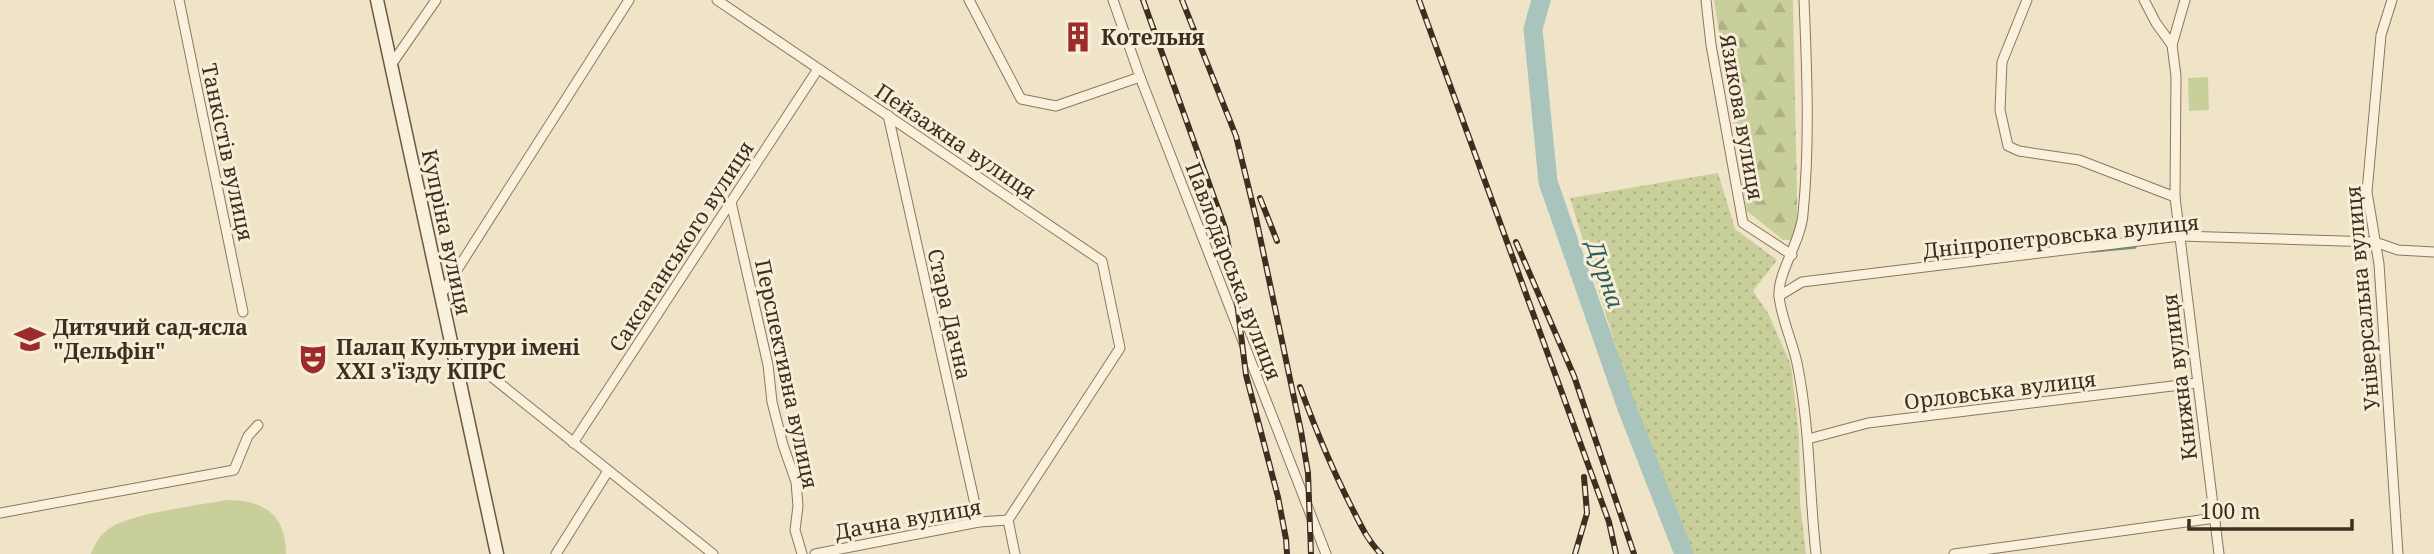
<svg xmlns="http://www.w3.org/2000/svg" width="2434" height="554" viewBox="0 0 2434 554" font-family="'Noto Serif',serif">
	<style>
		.grass { fill: url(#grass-dots) }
		.forest { fill: url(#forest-firs) }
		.green { fill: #c9cf9b }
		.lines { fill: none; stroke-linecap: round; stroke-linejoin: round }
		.stream { stroke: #6f938a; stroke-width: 3.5 }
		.river { stroke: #a9c4bc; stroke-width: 19 }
		.minor-casing { stroke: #8d765c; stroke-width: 11 }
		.secondary-casing { stroke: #6f573f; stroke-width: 15 }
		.minor { stroke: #faf1dc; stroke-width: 9 }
		.secondary { stroke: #faf1dc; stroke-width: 12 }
		.rail-casing { stroke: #3d2e20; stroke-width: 6 }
		.rail { stroke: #f7eed8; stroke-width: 3.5; stroke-dasharray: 10; stroke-linecap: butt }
		.labels { text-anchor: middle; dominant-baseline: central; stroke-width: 6; stroke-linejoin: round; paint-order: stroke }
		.poi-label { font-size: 21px; font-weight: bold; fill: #3d2e20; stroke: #f7eed8; text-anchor: start }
		.street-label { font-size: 21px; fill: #3d2e20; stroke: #f7eed8 }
		.water-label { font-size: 23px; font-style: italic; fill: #2f5d5a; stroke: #f7eed8 }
	</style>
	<defs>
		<pattern id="grass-dots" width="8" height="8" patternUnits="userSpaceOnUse" patternTransform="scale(1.75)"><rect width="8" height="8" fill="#c9cf9b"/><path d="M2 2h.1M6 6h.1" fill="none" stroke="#aeb285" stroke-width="1.8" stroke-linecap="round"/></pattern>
		<pattern id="forest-firs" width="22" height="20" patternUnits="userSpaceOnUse" patternTransform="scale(1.75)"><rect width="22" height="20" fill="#c9cf9b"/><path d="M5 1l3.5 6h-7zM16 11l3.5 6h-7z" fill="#aeb285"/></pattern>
	</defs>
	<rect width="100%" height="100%" fill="#f0e4c8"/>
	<path class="grass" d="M1718,173L1735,229L1777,260L1753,291L1768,313L1791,365L1799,435L1800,502L1806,554H1680L1570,198Z"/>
	<path class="forest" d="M1714,0H1793L1797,197V229L1792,240H1783L1747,211Z"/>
	<g class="green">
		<path d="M2208,77L2209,110L2189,111L2188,78Z"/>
		<path d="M227,500C264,500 286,515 286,554H91C95,544 100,534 110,528C129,514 200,505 227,500Z"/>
	</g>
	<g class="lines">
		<path class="stream" d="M2092,251L2135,247"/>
		<path class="river" d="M1541,0L1533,29L1548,182L1627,408L1684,554"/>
		<g class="minor-casing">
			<g id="minor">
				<path d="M179,0L243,312"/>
				<path d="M717,0L1102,261L1120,348L1008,520"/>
				<path d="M969,0L1021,99L1056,106L1140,77"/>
				<path d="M1113,0L1140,77L1326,554"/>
				<path d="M1706,0L1711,45L1743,223L1792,255"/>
				<path d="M1804,0C1807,71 1810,143 1803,214C1801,241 1778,272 1779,295C1780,315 1793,343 1797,363C1810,426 1809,490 1816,554"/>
				<path d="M2027,0L2002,62L2000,110L2008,146L2019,151L2079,160L2175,197"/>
				<path d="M2144,0L2156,23L2172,45"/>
				<path d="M2185,0L2172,45L2176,76L2175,197L2219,554"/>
				<path d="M2392,0L2381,35L2367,192L2379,264L2398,554"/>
				<path d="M391,65L436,0"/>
				<path d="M888,115L979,522"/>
				<path d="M731,202L768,365L772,402L783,445L796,482L798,506L795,530L802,554"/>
				<path d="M441,295L629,0"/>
				<path d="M1779,296L1802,282L2180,236L2375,242L2398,250L2434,252"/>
				<path d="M453,346L713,554"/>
				<path d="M1808,439L1868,423L2197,383"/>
				<path d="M573,443L818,69"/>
				<path d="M0,513L234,470L248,436L258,425"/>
				<path d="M1008,520L1015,554"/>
				<path d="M556,554L608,471"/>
				<path d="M815,554L979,522L1008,520"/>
				<path d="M1954,554L2215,518"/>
			</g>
		</g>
		<g class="secondary-casing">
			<path id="secondary" d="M377,0L497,554"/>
		</g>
		<use href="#minor" class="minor"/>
		<use href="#secondary" class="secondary"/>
		<g class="rail-casing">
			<g id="rail">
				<path d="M1143,0L1225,228L1233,270L1246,375L1278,497L1286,539L1287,554"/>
				<path d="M1182,0L1236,136L1256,218L1301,431L1308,473L1311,554"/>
				<path d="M1419,0L1609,522L1616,554"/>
				<path d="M1260,198L1277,241"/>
				<path d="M1516,242L1574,376L1634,554"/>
				<path d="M1300,387C1315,428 1332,469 1352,508C1360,524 1368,541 1381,554"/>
				<path d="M1575,554L1587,513L1584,477"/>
			</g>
		</g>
		<use href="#rail" class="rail"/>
	</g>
	<defs>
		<g id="building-bare" transform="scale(2.415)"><path d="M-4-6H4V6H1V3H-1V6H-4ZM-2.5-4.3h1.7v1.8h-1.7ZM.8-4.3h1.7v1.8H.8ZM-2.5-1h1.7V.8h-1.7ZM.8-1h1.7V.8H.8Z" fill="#9e2a2b" stroke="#f7eed8" stroke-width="2.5" paint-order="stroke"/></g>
		<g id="school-bare" transform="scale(2.415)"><path d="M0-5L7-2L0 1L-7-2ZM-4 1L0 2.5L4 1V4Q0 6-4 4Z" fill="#9e2a2b" stroke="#f7eed8" stroke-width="2.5" paint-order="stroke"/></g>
		<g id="theatre-bare" transform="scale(2.415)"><path d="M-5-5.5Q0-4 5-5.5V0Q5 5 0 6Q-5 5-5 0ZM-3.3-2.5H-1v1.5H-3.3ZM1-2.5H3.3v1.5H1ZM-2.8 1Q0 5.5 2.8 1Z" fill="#9e2a2b" stroke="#f7eed8" stroke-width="2.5" paint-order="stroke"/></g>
	</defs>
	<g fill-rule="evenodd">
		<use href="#building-bare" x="1078" y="37"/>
		<use href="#school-bare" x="30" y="339"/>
		<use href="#theatre-bare" x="313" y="359"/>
	</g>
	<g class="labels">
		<g class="poi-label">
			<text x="1101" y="37">Котельня</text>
			<text x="53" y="327">Дитячий сад-ясла<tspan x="53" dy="24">"Дельфін"</tspan></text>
			<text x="336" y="347">Палац Культури імені<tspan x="336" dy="24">XXI з'їзду КПРС</tspan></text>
		</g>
		<g class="street-label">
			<text transform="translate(1742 117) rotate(80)">Язикова вулиця</text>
			<text transform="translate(956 141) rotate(34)">Пейзажна вулиця</text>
			<text transform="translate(228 152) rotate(78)">Танкістів вулиця</text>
			<text transform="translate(447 232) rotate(78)">Купріна вулиця</text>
			<text transform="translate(2061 236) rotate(-6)">Дніпропетровська вулиця</text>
			<text transform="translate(681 246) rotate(-57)">Саксаганського вулиця</text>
			<text transform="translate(1234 271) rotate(69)">Павлодарська вулиця</text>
			<text transform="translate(2362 298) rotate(-95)">Універсальна вулиця</text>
			<text transform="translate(950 314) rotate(77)">Стара Дачна</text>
			<text transform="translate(787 374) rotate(78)">Перспективна вулиця</text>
			<text transform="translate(2179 377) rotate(-97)">Книжна вулиця</text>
			<text transform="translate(2000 390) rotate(-7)">Орловська вулиця</text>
			<text transform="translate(908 519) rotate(-10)">Дачна вулиця</text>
		</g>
		<g class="water-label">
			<text transform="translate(1606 274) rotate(71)">Дурна</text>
		</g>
	</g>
	<path d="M2189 519v10h163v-10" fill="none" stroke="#3d2e20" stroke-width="3.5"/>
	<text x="2200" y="519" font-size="21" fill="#3d2e20" stroke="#f7eed8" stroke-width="5" paint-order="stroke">100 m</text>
</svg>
